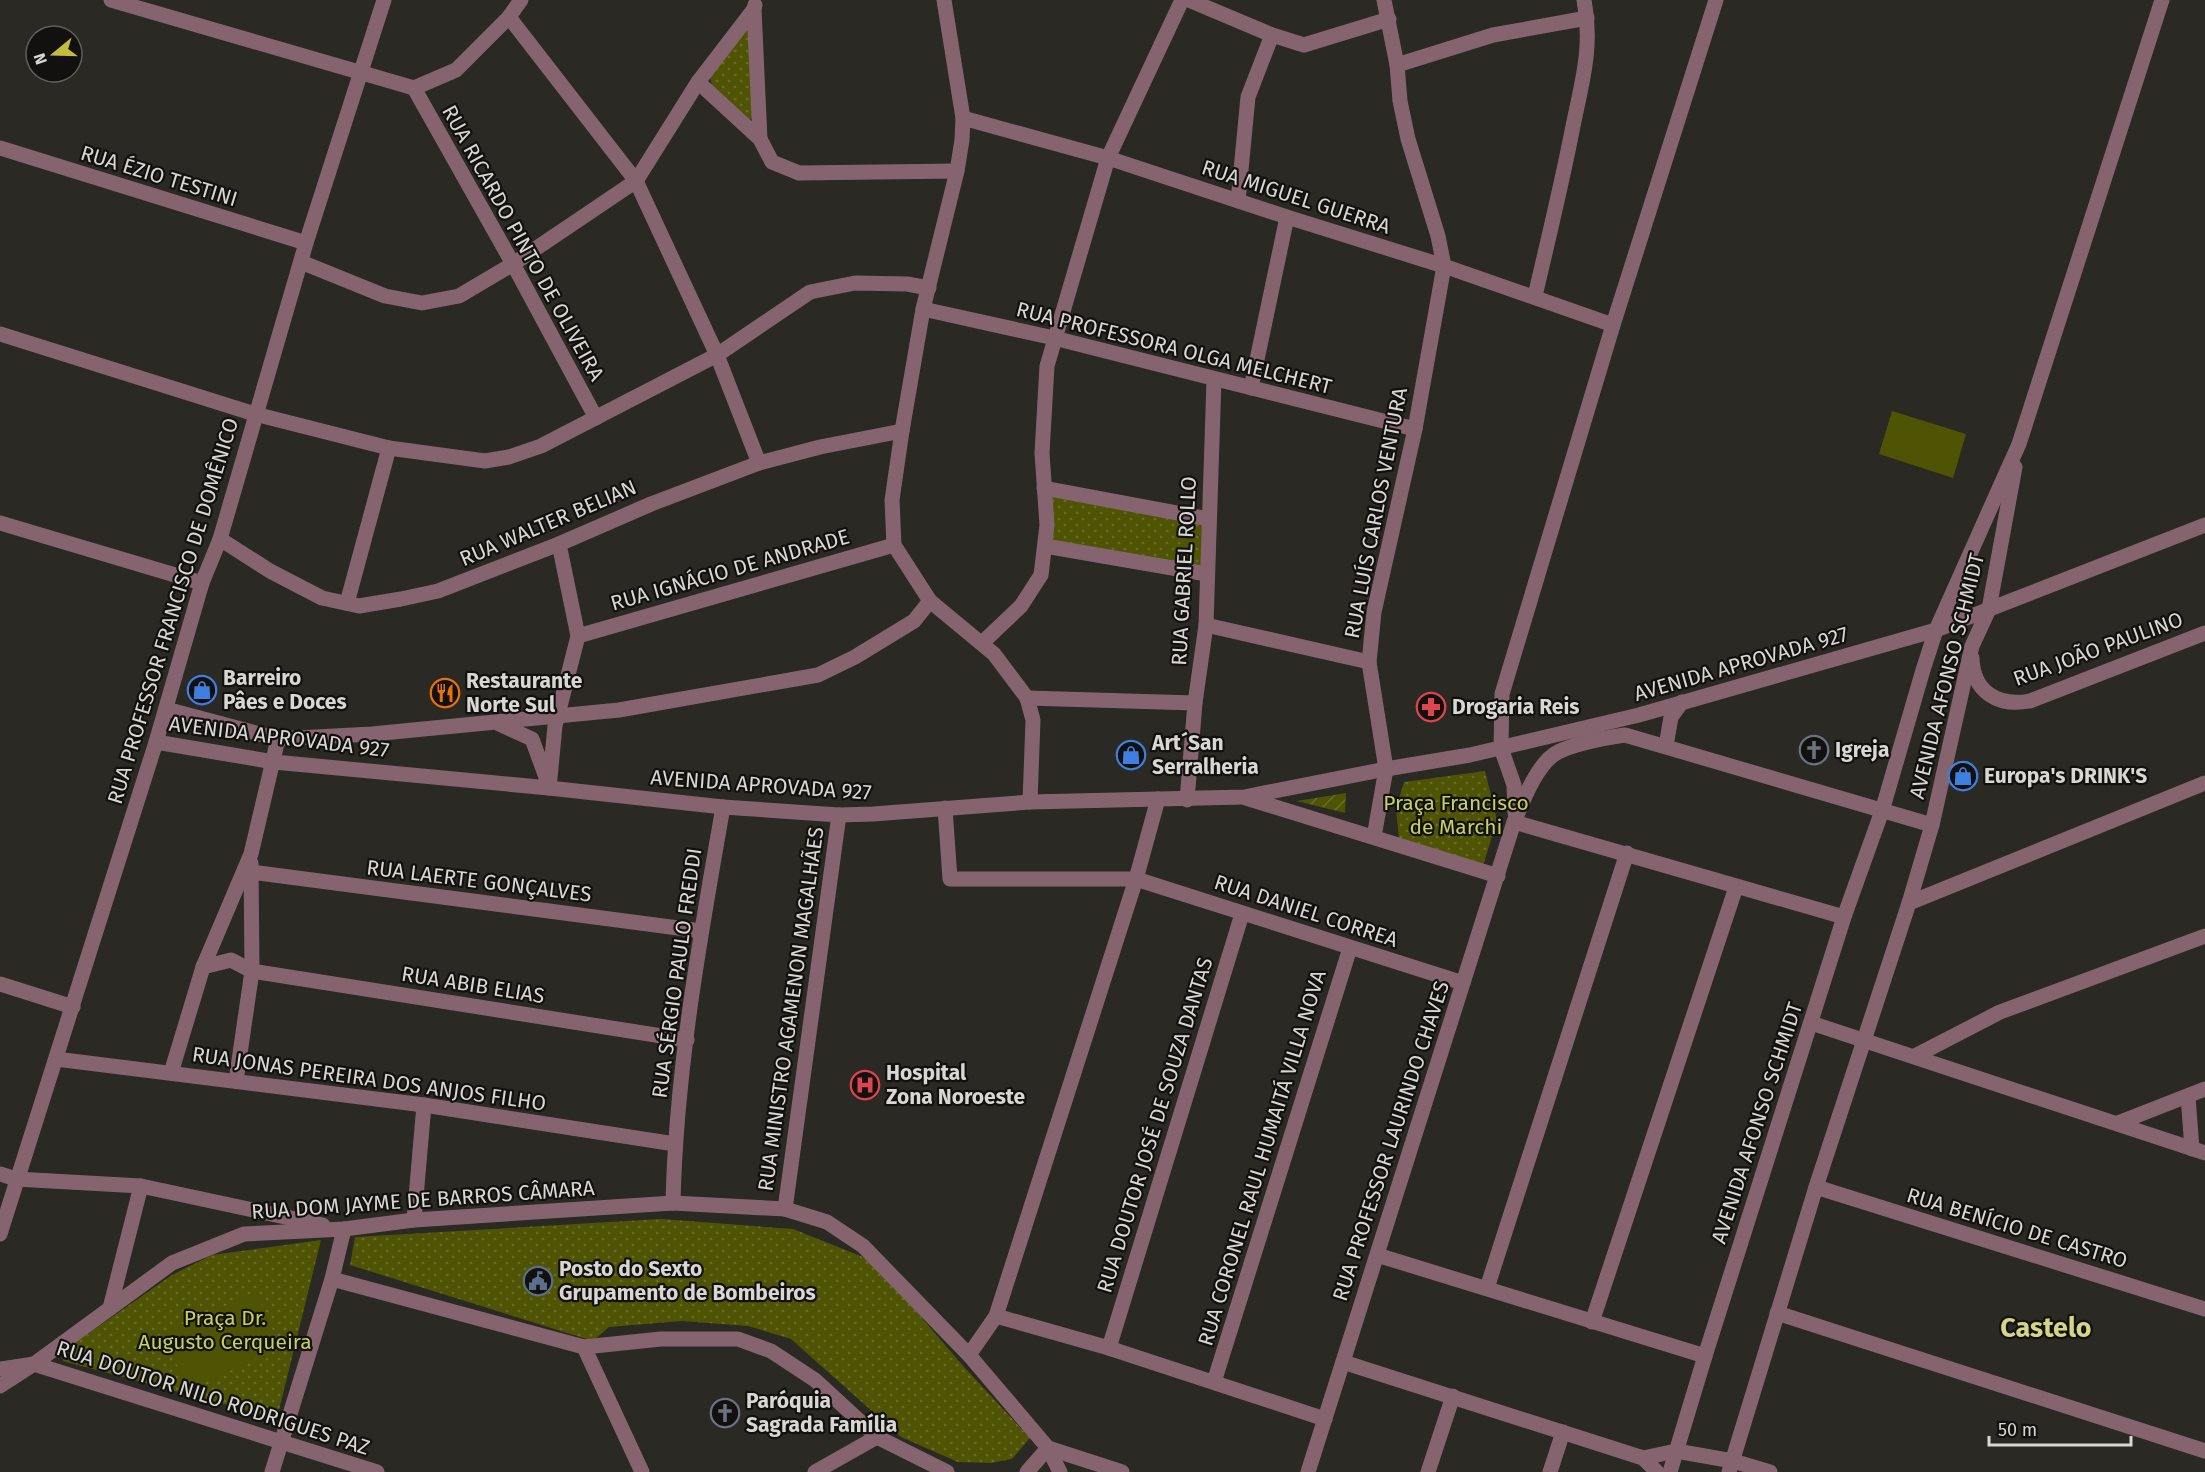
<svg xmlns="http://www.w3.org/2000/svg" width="2205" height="1472" viewBox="0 0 2205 1472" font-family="'Fira Sans',sans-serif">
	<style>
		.park { fill: url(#park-dots) }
		.garden { fill: url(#garden-furrows) }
		.pitch { fill: #4f5405 }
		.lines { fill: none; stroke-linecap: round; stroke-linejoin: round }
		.minor { stroke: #86646f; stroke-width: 15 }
		.labels { text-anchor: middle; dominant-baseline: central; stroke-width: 4.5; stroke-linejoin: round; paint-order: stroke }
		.street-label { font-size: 21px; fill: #d8d7d4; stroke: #12110f }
		.poi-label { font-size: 21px; font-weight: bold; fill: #d8d7d4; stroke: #12110f; text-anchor: start }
		.park-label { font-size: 21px; fill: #c6d164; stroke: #12110f }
		.district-label { font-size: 27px; font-weight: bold; fill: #d6d486; stroke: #12110f }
	</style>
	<defs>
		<pattern id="park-dots" width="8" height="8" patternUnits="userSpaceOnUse" patternTransform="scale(1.5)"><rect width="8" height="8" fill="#4f5405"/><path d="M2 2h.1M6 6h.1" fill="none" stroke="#686c29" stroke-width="1.8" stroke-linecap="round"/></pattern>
		<pattern id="garden-furrows" width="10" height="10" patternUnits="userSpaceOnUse" patternTransform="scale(1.5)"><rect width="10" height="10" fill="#4f5405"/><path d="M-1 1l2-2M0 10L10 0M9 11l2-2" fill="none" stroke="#686c29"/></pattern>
	</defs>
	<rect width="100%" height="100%" fill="#2a2923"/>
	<g class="park">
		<path d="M749,27L753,117L749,120L712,86L710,77Z"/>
		<path d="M1044,488L1209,525L1205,571L1049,543Z"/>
		<path d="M1485,771L1497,820L1483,866L1399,838L1396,809L1404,782Z"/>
		<path d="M661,1219L793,1229L873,1261L964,1367L1030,1438L1012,1459L991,1463L958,1462L901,1437L791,1339L748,1326L682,1321L609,1327L593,1341L350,1265L355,1237Z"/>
		<path d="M321,1240L277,1418L63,1361L65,1350L172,1275L212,1255Z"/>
	</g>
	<path class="garden" d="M1346,793L1345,813L1297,801Z"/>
	<g class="pitch">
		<path d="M1892,411L1966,434L1953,478L1879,454Z"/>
		<path d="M256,1292L281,1348L188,1390L163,1334Z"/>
	</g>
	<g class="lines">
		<g class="minor">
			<path d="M111,0L414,88L456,70L509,17L521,0"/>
			<path d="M944,0L963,118L962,140L957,171L923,309L902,431L892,500L894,545L930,601L994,654L1027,698L1033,720L1030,802"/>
			<path d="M1189,0L1272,35L1304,45L1389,19"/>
			<path d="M755,5L754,9L760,139"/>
			<path d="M509,17L636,181L717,355L759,463"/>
			<path d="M1397,65L1493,35L1587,18"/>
			<path d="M698,82L760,139L772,162L799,173L957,171"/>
			<path d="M414,88L513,264L596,418"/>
			<path d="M963,118L1108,158L1287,217L1444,266L1613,325"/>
			<path d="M0,148L306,243"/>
			<path d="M1238,201L1248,97L1272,35"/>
			<path d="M301,262L385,296L422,303L459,296L513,264L636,181L698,82L754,9"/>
			<path d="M1535,296C1548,240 1562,183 1573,126C1582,82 1593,46 1584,0"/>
			<path d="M923,309L1054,338L1415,429"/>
			<path d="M0,334L255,414L389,448L485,461L509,457L541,446L717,355L810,292L855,283L907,284L929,288"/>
			<path d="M1251,388L1287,217"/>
			<path d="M1044,488L1209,519"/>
			<path d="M0,523L202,583"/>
			<path d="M220,539L270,571L322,598L359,606L401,599L438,591L559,544L651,504L759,463L820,447L902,431"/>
			<path d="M1045,546L1207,574"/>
			<path d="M347,603L389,448"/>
			<path d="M1206,625L1369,662"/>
			<path d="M578,636L894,545"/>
			<path d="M982,643L1021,606L1041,575L1047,525L1042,453L1047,366L1108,158L1182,0"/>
			<path d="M1972,658C1973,692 1998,707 2030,701L2205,633"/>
			<path d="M1027,698L1195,703"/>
			<path d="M166,709L278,739L372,734L619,710L818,675L855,657L914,621L930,601"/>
			<path d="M495,722L532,739L547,780"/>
			<path d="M156,742L274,762L549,788L723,807L839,815L873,814L1030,802L1244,797L1386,769L1470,755L1639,715L1936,630L2205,525"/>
			<path d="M1666,746L1671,717L1682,702"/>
			<path d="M549,788L555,726L578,636L559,544"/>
			<path d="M1246,798L1498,876"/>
			<path d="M1187,800L1195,703L1206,625L1214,380"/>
			<path d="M945,808L950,879H1136L1463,983"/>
			<path d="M1515,813L1514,785L1501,748L1502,694L1613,325L1716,0"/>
			<path d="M1514,822L1844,917"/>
			<path d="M1374,837L1386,769L1369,662L1374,612L1415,429L1444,266L1438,236L1408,139L1400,101L1397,65L1384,0"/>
			<path d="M244,871L701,931"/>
			<path d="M1909,903L2205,783"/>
			<path d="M203,967L231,960L252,971L687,1040"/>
			<path d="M0,984L73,1007"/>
			<path d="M1811,1023L2205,1153"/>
			<path d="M1915,1056L2000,1012L2205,936"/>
			<path d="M56,1059L424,1105L675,1144"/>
			<path d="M171,1073L203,967L251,854L278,739"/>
			<path d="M236,1081L252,971L251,863"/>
			<path d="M2188,1096L2192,1149"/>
			<path d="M2118,1123L2205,1089"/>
			<path d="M0,1174L16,1179L141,1186L323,1225"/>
			<path d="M1816,1187L2205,1309"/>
			<path d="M673,1203C676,1070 700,938 723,807"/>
			<path d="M785,1209L839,815"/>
			<path d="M414,1220L424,1105"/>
			<path d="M0,1234L156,742L202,583L220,539L306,243L384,0"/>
			<path d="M1377,1255L1705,1356"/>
			<path d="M332,1279L584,1347L661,1339H738L771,1351L815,1380L877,1437L947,1472"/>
			<path d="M1487,1288L1627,853"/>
			<path d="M110,1308L141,1186"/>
			<path d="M1777,1313L2205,1451"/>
			<path d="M996,1316L1109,1348L1325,1419"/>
			<path d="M1592,1322L1736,887"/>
			<path d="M584,1347L642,1472"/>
			<path d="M1109,1348L1242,914"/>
			<path d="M969,1355L996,1316L1136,879L1158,799"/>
			<path d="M1343,1362L1643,1458L1657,1472"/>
			<path d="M0,1369L34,1364L377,1472"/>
			<path d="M1214,1382L1350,948"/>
			<path d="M0,1386L34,1364L172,1263L244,1234L344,1229L414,1220L673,1203L785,1209L827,1222L863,1246L969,1355L1048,1448L1122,1472"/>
			<path d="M1048,1448L1060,1472"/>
			<path d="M1643,1458L1676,1451L1733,1461L1770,1472"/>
			<path d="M272,1472L332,1279L344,1229"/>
			<path d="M815,1472L877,1437"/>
			<path d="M1027,1472L1048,1448"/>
			<path d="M1308,1472L1514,822C1523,801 1537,763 1558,752C1576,743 1605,738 1625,735L1932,825"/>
			<path d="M1428,1472L1453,1396"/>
			<path d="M1550,1472L1563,1432"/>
			<path d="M1670,1472L1705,1356L1844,917L1882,811L1923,670L1936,630L2019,444L2162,0"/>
			<path d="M1729,1472L1816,1187L1909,903L1932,825L1972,646L1989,609L2015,467"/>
		</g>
	</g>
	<defs>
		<g id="shop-ring" transform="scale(1.5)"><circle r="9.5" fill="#12110f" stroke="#3f7fe0" stroke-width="1.5"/><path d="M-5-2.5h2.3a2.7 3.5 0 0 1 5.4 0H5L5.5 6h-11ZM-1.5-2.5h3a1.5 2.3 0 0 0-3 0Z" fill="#3f7fe0"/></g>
		<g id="restaurant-ring" transform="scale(1.5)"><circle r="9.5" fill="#12110f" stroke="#e8710a" stroke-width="1.5"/><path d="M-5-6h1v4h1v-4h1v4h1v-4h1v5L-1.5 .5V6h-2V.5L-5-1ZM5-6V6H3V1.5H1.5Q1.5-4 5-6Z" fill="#e8710a"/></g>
		<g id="pharmacy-ring" transform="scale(1.5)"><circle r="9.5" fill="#12110f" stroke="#e0444e" stroke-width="1.5"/><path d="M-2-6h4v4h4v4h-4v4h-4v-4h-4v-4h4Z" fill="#e0444e"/></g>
		<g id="church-ring" transform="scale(1.5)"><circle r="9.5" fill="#12110f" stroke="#6b7280" stroke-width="1.5"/><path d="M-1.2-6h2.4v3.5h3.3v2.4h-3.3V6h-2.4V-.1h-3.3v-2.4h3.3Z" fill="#6b7280"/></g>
		<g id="hospital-ring" transform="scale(1.5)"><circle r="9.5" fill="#12110f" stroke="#e0444e" stroke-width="1.5"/><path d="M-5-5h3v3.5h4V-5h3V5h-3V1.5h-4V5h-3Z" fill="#e0444e"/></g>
		<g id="civic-ring" transform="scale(1.5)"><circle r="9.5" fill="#12110f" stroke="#5c6f8a" stroke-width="1.5"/><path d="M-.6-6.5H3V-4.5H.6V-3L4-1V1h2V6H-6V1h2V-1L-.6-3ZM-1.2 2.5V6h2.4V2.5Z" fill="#5c6f8a"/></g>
	</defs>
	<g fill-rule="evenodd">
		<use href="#shop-ring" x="202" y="690"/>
		<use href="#restaurant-ring" x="445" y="693"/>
		<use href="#pharmacy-ring" x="1431" y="707"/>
		<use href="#church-ring" x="1814" y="750"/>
		<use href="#shop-ring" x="1131" y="755"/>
		<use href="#shop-ring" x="1963" y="776"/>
		<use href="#hospital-ring" x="865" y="1085"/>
		<use href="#civic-ring" x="538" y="1281"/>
		<use href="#church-ring" x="725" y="1413"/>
	</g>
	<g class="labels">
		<g class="street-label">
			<text transform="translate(159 176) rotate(17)">RUA ÉZIO TESTINI</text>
			<text transform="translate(1296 197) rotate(18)">RUA MIGUEL GUERRA</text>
			<text transform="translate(523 243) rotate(61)">RUA RICARDO PINTO DE OLIVEIRA</text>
			<text transform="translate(1174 348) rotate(14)">RUA PROFESSORA OLGA MELCHERT</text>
			<text transform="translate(1376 513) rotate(-79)">RUA LUÍS CARLOS VENTURA</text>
			<text transform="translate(548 523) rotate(-23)">RUA WALTER BELIAN</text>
			<text transform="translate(730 570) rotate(-16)">RUA IGNÁCIO DE ANDRADE</text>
			<text transform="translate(1184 571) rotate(-87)">RUA GABRIEL ROLLO</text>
			<text transform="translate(173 611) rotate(-73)">RUA PROFESSOR FRANCISCO DE DOMÊNICO</text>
			<text transform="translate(2098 649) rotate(-20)">RUA JOÃO PAULINO</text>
			<text transform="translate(1741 664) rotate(-16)">AVENIDA APROVADA 927</text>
			<text transform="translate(1947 676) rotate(-76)">AVENIDA AFONSO SCHMIDT</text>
			<text transform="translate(279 737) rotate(7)">AVENIDA APROVADA 927</text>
			<text transform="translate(761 785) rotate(4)">AVENIDA APROVADA 927</text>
			<text transform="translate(479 881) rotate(7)">RUA LAERTE GONÇALVES</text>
			<text transform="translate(1306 911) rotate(18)">RUA DANIEL CORREA</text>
			<text transform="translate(677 973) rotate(-82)">RUA SÉRGIO PAULO FREDDI</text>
			<text transform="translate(473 985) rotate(9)">RUA ABIB ELIAS</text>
			<text transform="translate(791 1009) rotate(-82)">RUA MINISTRO AGAMENON MAGALHÃES</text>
			<text transform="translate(369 1079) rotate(8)">RUA JONAS PEREIRA DOS ANJOS FILHO</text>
			<text transform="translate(1757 1123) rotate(-72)">AVENIDA AFONSO SCHMIDT</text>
			<text transform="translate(1155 1125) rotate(-73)">RUA DOUTOR JOSÉ DE SOUZA DANTAS</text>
			<text transform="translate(1391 1141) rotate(-72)">RUA PROFESSOR LAURINDO CHAVES</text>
			<text transform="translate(1262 1158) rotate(-73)">RUA CORONEL RAUL HUMAITÁ VILLA NOVA</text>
			<text transform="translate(423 1200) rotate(-4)">RUA DOM JAYME DE BARROS CÂMARA</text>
			<text transform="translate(2017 1228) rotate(17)">RUA BENÍCIO DE CASTRO</text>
			<text transform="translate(213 1398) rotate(18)">RUA DOUTOR NILO RODRIGUES PAZ</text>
		</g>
		<g class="poi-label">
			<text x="223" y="678">Barreiro<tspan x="223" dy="24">Pâes e Doces</tspan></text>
			<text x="466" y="681">Restaurante<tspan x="466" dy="24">Norte Sul</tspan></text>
			<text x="1452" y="707">Drogaria Reis</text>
			<text x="1152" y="743">Art´San<tspan x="1152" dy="24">Serralheria</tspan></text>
			<text x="1835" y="750">Igreja</text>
			<text x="1984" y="776">Europa's DRINK'S</text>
			<text x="886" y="1073">Hospital<tspan x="886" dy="24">Zona Noroeste</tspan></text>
			<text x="559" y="1269">Posto do Sexto<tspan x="559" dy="24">Grupamento de Bombeiros</tspan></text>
			<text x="746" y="1401">Paróquia<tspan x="746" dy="24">Sagrada Família</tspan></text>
		</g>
		<g class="park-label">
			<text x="1456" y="803">Praça Francisco<tspan x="1456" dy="24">de Marchi</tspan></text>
			<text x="225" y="1318">Praça Dr.<tspan x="225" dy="24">Augusto Cerqueira</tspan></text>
		</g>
		<g class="district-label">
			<text x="2046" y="1328">Castelo</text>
		</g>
	</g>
	<g transform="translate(54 54) rotate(251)"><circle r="28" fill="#12110f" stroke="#61605e" stroke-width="1.5"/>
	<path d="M0-4.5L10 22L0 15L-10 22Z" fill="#c2bd3f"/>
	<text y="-9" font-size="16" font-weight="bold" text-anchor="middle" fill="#d8d7d4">N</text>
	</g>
	<path d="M1989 1436v9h142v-9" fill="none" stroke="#d8d7d4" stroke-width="3"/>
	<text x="1998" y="1436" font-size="18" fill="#d8d7d4" stroke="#12110f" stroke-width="4.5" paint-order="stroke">50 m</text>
</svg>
